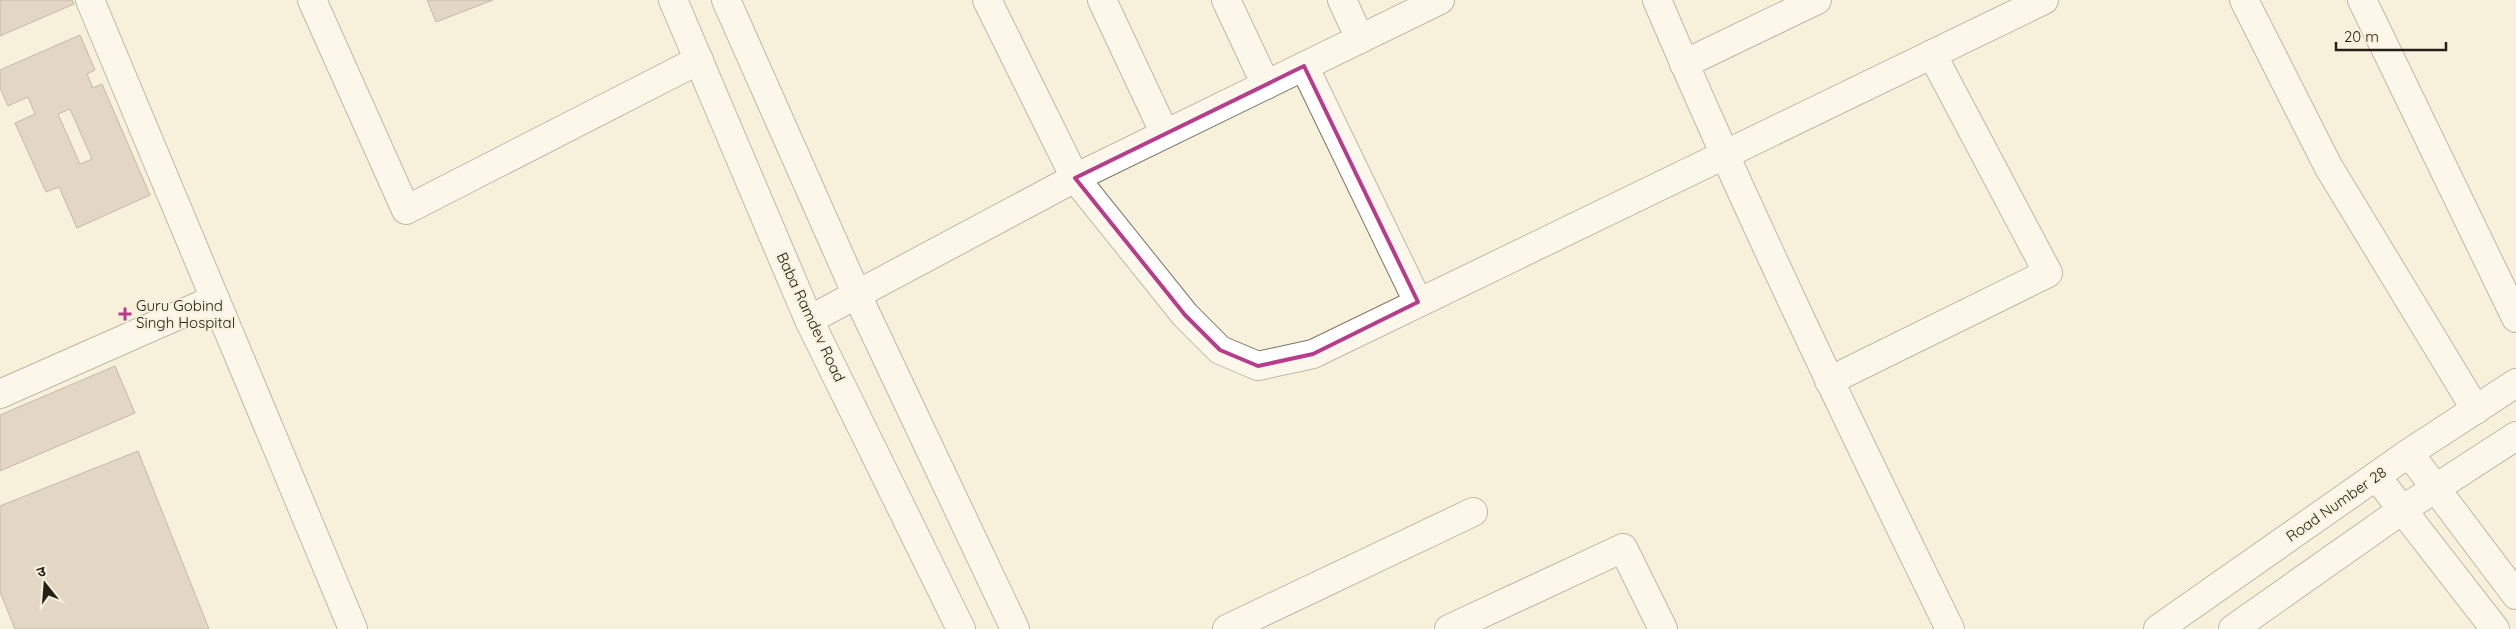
<svg xmlns="http://www.w3.org/2000/svg" width="2516" height="629" viewBox="0 0 2516 629" font-family="Quicksand,'Noto Sans Devanagari',sans-serif">
	<style>
		.building { fill: #cab5a8; stroke: #89756a; fill-rule: evenodd }
		.lines { fill: none; stroke-linecap: round; stroke-linejoin: round }
		.minor-casing { stroke: #7b7562; stroke-width: 30 }
		.minor { stroke: #fff; stroke-width: 28 }
		.marked { fill: none; stroke: #b83c8c; stroke-width: 4; stroke-linejoin: round }
		.poi-dot { fill: #b83c8c; stroke: #f7f0da; stroke-width: 2 }
		.labels { text-anchor: middle; dominant-baseline: central; stroke-width: 4; stroke-linejoin: round; paint-order: stroke }
		.poi-label { font-size: 15px; fill: #242119; stroke: #f7f0da; text-anchor: start }
		.street-label { font-size: 15px; fill: #242119; stroke: #f7f0da }
	</style>
	<rect width="100%" height="100%" fill="#f7f0da"/>
	<g class="building">
		<path d="M0,0H72L74,4L0,36Z"/>
		<path d="M427,0H493L436,22Z"/>
		<path d="M80,35L95,70L87,74L93,88L102,84L150,195L77,228L59,187L46,192L15,123L35,114L28,97L8,106L0,88V70ZM70,109L92,159L80,164L58,114Z"/>
		<path d="M115,366L135,413L0,471V415Z"/>
		<path d="M138,451L209,629H15L0,592V506Z"/>
	</g>
	<g class="lines">
		<g class="minor-casing">
			<g id="minor">
				<path d="M90,0L353,629"/>
				<path d="M312,0L406,210L699,60"/>
				<path d="M673,0L809,320L961,629"/>
				<path d="M726,0L857,295L1015,629"/>
				<path d="M987,0L1075,178L1185,315L1220,350L1258,366L1313,354L2044,0"/>
				<path d="M1102,0L1165,134"/>
				<path d="M1226,0L1266,85"/>
				<path d="M1342,0L1360,39"/>
				<path d="M1657,0C1748,213 1848,421 1950,629"/>
				<path d="M2244,0L2328,166L2476,410"/>
				<path d="M2362,0L2516,318"/>
				<path d="M1684,64L1817,0"/>
				<path d="M1304,66L1418,302"/>
				<path d="M809,320L1075,178L1440,0"/>
				<path d="M1829,381L2048,273L1932,54"/>
				<path d="M0,394L215,299"/>
				<path d="M2409,453L2516,595"/>
				<path d="M2376,476L2495,629"/>
				<path d="M1227,629L1473,512"/>
				<path d="M1449,629L1623,548L1663,629"/>
				<path d="M2158,629L2409,453L2516,383"/>
				<path d="M2233,629L2402,510L2516,436"/>
			</g>
		</g>
		<use href="#minor" class="minor"/>
	</g>
	<path d="M0 0H2516V629H0ZM1304,66L1418,302L1313,354L1258,366L1220,350L1185,315L1075,178Z" fill="#f7f0da" fill-opacity=".55" fill-rule="evenodd"/>
	<path class="marked" d="M1304,66L1418,302L1313,354L1258,366L1220,350L1185,315L1075,178Z"/>
	<path class="poi-dot" d="M122.5 306.5h5v5h5v5h-5v5h-5v-5h-5v-5h5z"/>
	<g class="labels">
		<g class="poi-label">
			<text x="136" y="305">Guru Gobind<tspan x="136" dy="17">Singh Hospital</tspan></text>
		</g>
		<g class="street-label">
			<text transform="translate(811 317) rotate(65)">Baba Ramdev Road</text>
			<text transform="translate(2336 504) rotate(-35)">Road Number 28</text>
		</g>
	</g>
	<g transform="translate(45 584) rotate(343)" stroke="#f7f0da" stroke-width="4" paint-order="stroke">
	<path d="M0-4L9 19L0 12L-9 19Z" fill="#242119"/>
	<text y="-8" font-size="14" font-weight="bold" text-anchor="middle" fill="#242119">उ</text>
	</g>
	<path d="M2336 42v8h110v-8" fill="none" stroke="#242119" stroke-width="2.5"/>
	<text x="2344" y="42" font-size="15" fill="#242119" stroke="#f7f0da" stroke-width="4" paint-order="stroke">20 m</text>
</svg>
